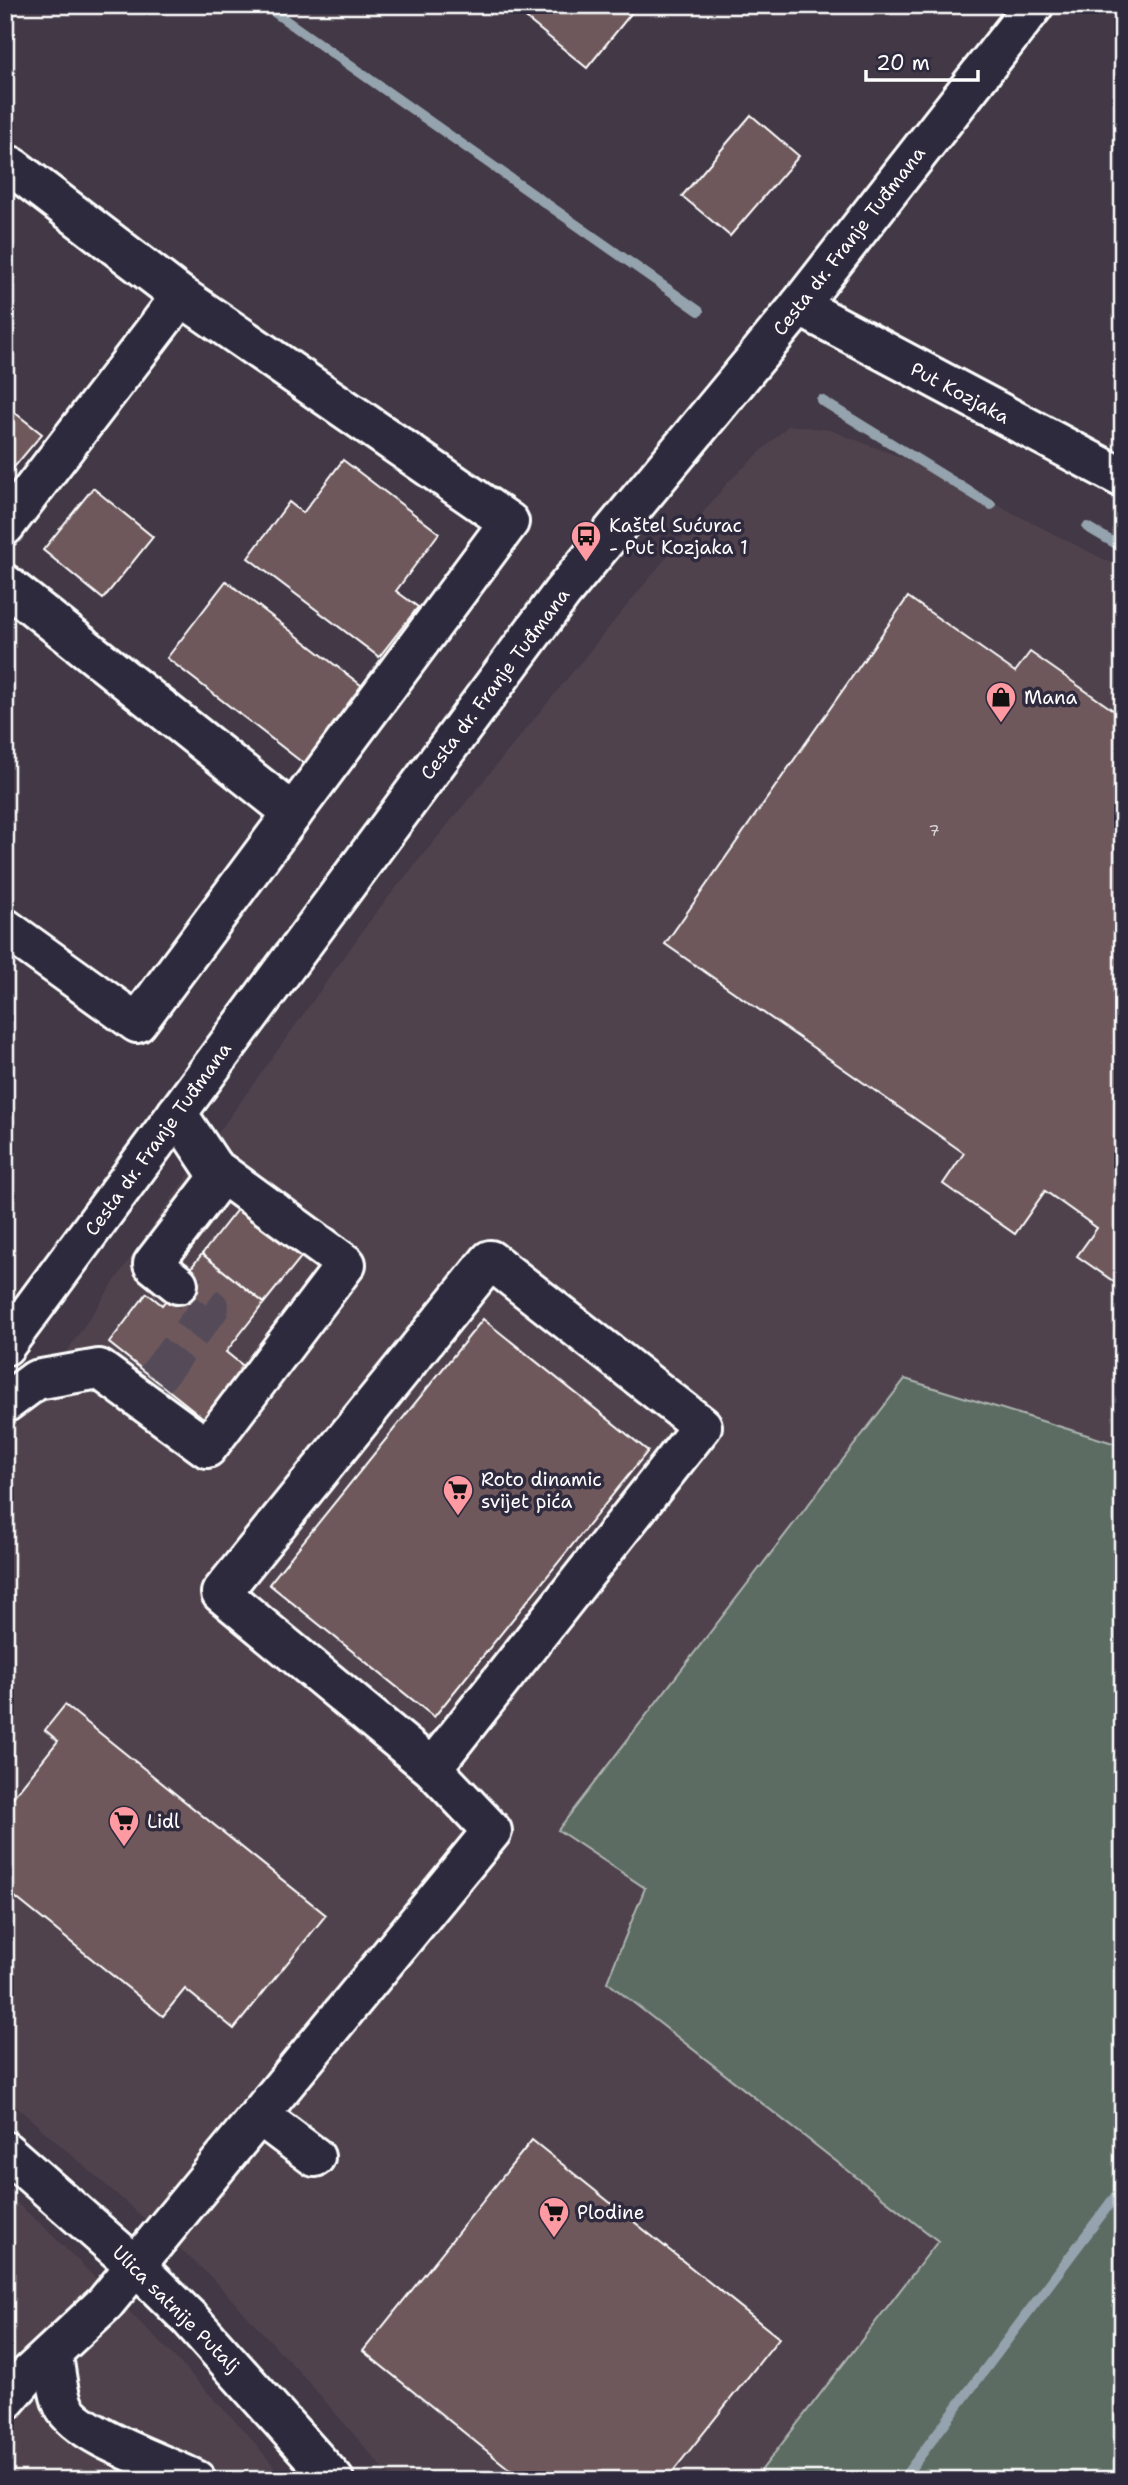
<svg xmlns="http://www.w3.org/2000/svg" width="1128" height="2485" viewBox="0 0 1128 2485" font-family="'Shantell Sans',sans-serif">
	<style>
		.built { fill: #4f424d }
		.green { fill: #5c6c63; stroke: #aeb6b1; stroke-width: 2 }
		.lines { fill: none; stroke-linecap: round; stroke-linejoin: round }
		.stream { stroke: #94a3ad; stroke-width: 10 }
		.building { fill: #6e595c; stroke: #fff; stroke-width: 2 }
		.minor-tunnel { stroke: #554c58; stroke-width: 38; stroke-dasharray: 38 19; stroke-linecap: butt }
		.minor-casing { stroke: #fff; stroke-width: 44 }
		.major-casing { stroke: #fff; stroke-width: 44 }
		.minor { stroke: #2f2a3d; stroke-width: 38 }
		.major { stroke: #2f2a3d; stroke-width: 38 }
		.labels { text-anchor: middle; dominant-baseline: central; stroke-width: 7; stroke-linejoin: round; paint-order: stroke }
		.number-label { font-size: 16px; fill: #dbd6d6 }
		.street-label { font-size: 19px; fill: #fff; stroke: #2f2a3d }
		.poi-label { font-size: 19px; fill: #fff; stroke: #2f2a3d; text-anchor: start }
	</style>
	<rect width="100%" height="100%" fill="#423846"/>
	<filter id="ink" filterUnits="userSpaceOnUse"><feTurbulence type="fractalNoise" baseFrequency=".0143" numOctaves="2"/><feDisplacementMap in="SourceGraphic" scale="14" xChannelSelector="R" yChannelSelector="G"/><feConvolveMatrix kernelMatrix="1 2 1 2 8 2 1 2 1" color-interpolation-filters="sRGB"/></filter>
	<g filter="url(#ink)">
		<g class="built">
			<path d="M789,425L830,430L913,462L1123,569V1446L905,1379L559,1830L645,1888L607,1982L938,2241L754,2480H393L305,2378L208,2274L5,2097V1442L164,1209L377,911L728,482Z"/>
			<path d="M5,2193L41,2224L164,2346L250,2437L285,2480H5Z"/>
		</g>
		<path class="green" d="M905,1379L1123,1446V2480H754L938,2241L607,1982L645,1888L558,1830Z"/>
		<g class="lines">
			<g class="stream">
				<path d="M264,5L699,311"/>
				<path d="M821,400L991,505"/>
				<path d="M1087,527L1123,548"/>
				<path d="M902,2480L1123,2186"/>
			</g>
		</g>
		<g class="building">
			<path d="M520,5H638L587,68L516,10Z"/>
			<path d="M751,115L799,156L730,236L682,196Z"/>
			<path d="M5,405L42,434L5,478Z"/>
			<path d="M343,460L439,533L396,591L418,607L379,657L248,558L289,502L303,513Z"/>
			<path d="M93,488L153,537L103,599L43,550Z"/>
			<path d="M226,581L366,689L307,766L167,658Z"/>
			<path d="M908,597L1015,672L1030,652L1123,717V1288L1077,1256L1097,1228L1045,1191L1015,1234L943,1184L964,1153L665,944Z"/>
			<path d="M239,1207L302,1256L264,1303L202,1254Z"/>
			<path d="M202,1254L264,1303L226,1352L247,1369L206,1420L109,1343L147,1293L162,1305Z"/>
			<path d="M483,1319L648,1451L434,1717L269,1584Z"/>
			<path d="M65,1705L326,1915L234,2029L185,1989L163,2016L5,1889V1807L58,1741L45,1730Z"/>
			<path d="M532,2140L779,2338L666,2480H523L363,2351Z"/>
		</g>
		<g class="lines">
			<path class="minor-tunnel" d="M155,1379L210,1308L178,1284"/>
			<g class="minor-casing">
				<g id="minor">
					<path d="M5,174L11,166L181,296L509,522L137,1023L5,928"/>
					<path d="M799,306L1123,478"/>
					<path d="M5,526L181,296"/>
					<path d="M5,584L293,813"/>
					<path d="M178,1284L153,1264L222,1174"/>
					<path d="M5,1403L36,1380L99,1369L207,1448L346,1264L213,1167L177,1113"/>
					<path d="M259,2115L315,2157"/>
					<path d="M5,2151L136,2266L190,2319L334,2480"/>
					<path d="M52,2354C57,2371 56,2391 64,2407C79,2436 165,2464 196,2480"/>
					<path d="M5,2401L26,2377L105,2303L492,1831L432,1768L702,1426L490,1260L221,1593L432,1768"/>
				</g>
			</g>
			<g class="major-casing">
				<path id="major" d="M5,1346L562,593L799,306L1034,5"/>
			</g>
			<use href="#minor" class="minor"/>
			<use href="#major" class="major"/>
		</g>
	</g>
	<defs>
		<g id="bus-pin" transform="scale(1.575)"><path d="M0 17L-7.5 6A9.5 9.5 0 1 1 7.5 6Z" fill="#ff9aa2" stroke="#2f2a3d"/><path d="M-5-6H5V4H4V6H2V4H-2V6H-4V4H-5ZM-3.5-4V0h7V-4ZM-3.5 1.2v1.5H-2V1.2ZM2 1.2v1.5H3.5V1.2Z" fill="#111"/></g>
		<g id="shop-pin" transform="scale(1.575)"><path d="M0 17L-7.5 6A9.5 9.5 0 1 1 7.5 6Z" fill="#ff9aa2" stroke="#2f2a3d"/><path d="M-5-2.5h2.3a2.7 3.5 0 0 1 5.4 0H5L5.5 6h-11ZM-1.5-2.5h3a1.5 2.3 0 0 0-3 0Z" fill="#111"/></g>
		<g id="supermarket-pin" transform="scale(1.575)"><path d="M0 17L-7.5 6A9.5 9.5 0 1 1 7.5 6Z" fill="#ff9aa2" stroke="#2f2a3d"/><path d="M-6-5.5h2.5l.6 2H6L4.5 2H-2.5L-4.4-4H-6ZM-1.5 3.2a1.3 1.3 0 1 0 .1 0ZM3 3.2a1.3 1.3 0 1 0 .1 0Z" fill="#111"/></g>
	</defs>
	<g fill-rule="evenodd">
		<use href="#bus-pin" x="586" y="536"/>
		<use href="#shop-pin" x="1001" y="697"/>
		<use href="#supermarket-pin" x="458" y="1490"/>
		<use href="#supermarket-pin" x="124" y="1821"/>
		<use href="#supermarket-pin" x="554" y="2212"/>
	</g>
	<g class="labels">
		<g class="number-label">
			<text x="934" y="830">7</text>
		</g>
		<g class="street-label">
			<text transform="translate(849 241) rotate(-52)">Cesta dr. Franje Tuđmana</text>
			<text transform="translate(960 393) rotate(28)">Put Kozjaka</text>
			<text transform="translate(495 684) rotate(-53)">Cesta dr. Franje Tuđmana</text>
			<text transform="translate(158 1139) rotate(-54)">Cesta dr. Franje Tuđmana</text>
			<text transform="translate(176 2309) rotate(45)">Ulica satnije Putalj</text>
		</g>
		<g class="poi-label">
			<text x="609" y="525">Kaštel Sućurac<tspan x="609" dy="22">- Put Kozjaka 1</tspan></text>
			<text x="1024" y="697">Mana</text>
			<text x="481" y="1479">Roto dinamic<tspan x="481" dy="22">svijet pića</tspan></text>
			<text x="147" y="1821">Lidl</text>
			<text x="577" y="2212">Plodine</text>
		</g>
	</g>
	<rect width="1128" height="2485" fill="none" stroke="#2f2a3d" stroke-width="28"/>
	<rect x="14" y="14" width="1100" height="2457" fill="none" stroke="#fff" stroke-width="2.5" filter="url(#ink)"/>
	<path d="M866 70v10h112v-10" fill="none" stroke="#ffffff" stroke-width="3.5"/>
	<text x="876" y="70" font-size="21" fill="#ffffff" stroke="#2f2a3d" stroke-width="5" paint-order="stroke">20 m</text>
</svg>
